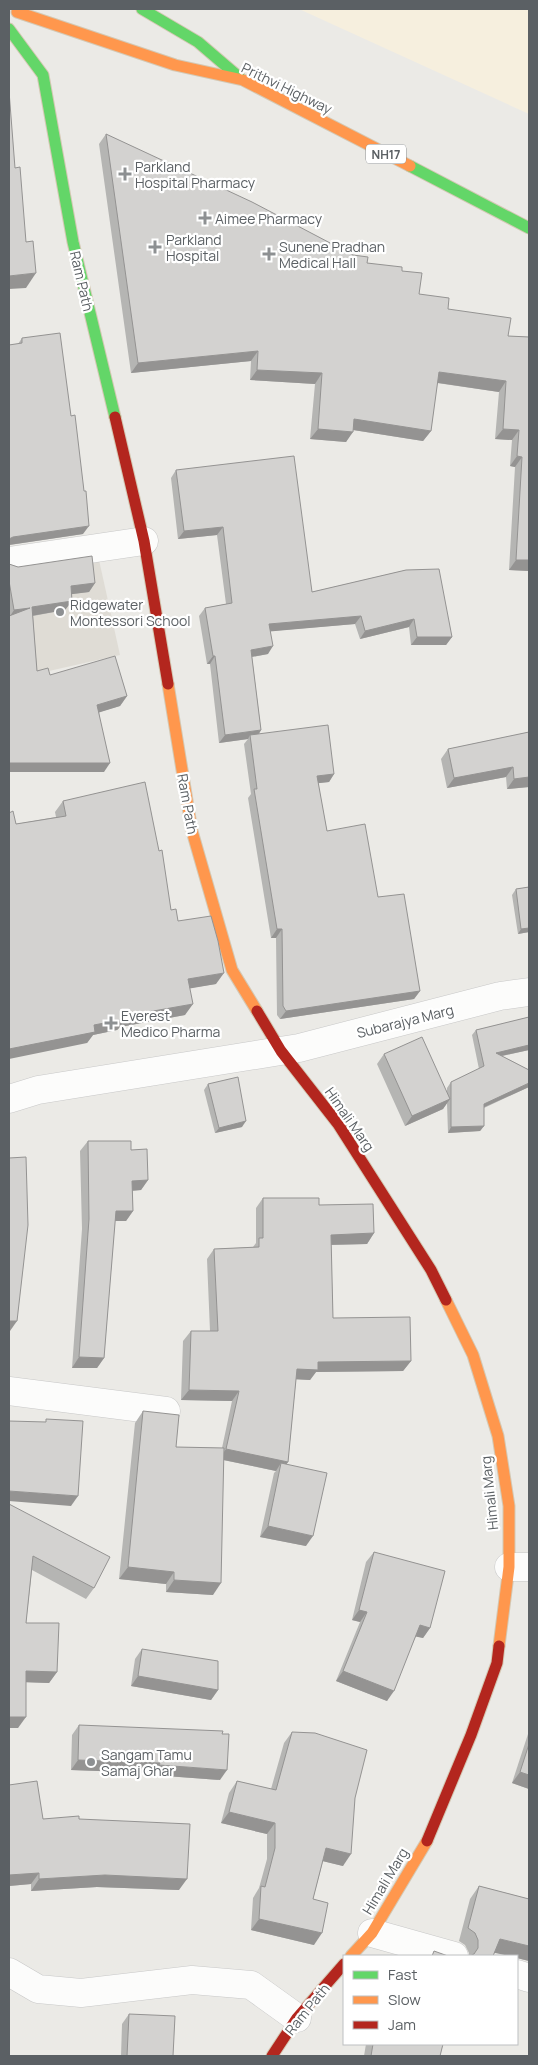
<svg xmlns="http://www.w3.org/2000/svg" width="538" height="2065" viewBox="0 0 538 2065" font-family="Manrope,sans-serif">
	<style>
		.commercial { fill: #f6efde }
		.education { fill: #dfdcd5 }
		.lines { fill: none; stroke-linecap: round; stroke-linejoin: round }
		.street-casing { stroke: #c8c8c8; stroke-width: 29 }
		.fast-casing { stroke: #d4c8b3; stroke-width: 13 }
		.slow-casing { stroke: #d4c8b3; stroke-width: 13 }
		.jam-casing { stroke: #d4c8b3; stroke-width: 13 }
		.street { stroke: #fcfcfb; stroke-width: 28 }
		.fast { stroke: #63d668; stroke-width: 11 }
		.slow { stroke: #ff974d; stroke-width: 11 }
		.jam { stroke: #b3261e; stroke-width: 11 }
		.wall { fill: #b5b5b3 }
		.shaded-wall { fill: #949392 }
		.building { fill: #d3d2d0; stroke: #949392 }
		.poi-dot { fill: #8d9092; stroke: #fff; stroke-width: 2 }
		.labels { text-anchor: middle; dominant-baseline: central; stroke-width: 4.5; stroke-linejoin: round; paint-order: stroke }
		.shield { fill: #fff; stroke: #8c9092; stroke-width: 1 }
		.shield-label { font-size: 12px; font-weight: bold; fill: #5b6064 }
		.street-label { font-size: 14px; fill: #5b6064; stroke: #fff }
		.poi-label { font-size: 14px; fill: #5b6064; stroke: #fff; text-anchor: start }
	</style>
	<rect width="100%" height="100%" fill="#ebeae6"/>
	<path class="commercial" d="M299,9H529V114Z"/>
	<path class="education" d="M99,560L120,655L9,680V569Z"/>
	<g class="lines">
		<g class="street-casing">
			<g id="street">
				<path d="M9,561L144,541"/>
				<path d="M9,1099L38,1090L299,1048L500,996L529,992"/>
				<path d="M9,1391L166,1411"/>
				<path d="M509,1567H529"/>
				<path d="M372,1933L454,1956"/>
				<path d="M9,1972L38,1989L81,1993L192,1980L251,1985L297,2018"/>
				<path d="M517,1974L529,1978"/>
			</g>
		</g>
		<g class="fast-casing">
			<g id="fast">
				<path d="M142,9L198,42L240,78"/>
				<path d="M9,29L43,75L73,242L115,417"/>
				<path d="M410,166L529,228"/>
			</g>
		</g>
		<g class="slow-casing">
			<g id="slow">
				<path d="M17,12L175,65L243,80L410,166"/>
				<path d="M168,684L192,831L232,970L257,1011"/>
				<path d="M446,1300L473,1355L498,1436L509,1506V1567L499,1646"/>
				<path d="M351,1956L372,1933L427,1841"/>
			</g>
		</g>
		<g class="jam-casing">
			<g id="jam">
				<path d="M115,417L144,541L168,684"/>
				<path d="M257,1011L281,1051L338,1124L431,1270L446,1300"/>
				<path d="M427,1841L471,1735L497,1663L499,1646"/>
				<path d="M272,2056L297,2018L344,1964"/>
			</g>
		</g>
		<use href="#street" class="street"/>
		<use href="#fast" class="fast"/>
		<use href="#slow" class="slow"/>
		<use href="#jam" class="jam"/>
	</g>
	<g class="wall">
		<path d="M106,134L367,263L402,271L419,294L448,309L508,336L529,337V571L509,570L515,467L510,466L512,440L495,439L499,392L437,383L431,431L423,441L353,430L346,442L310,439L315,384L250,380L251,361L131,373L99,144Z"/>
		<path d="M22,338L83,534L9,545V345L18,344Z"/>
		<path d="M176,470L312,592L406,570L452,637L446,645H411L409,627L360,639L355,624L271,631L268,654L252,657L261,730L259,734L334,774L329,782L318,783L327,831L378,897L420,991L414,999L280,1019L277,1015L276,938H271L248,798L251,794L244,744L248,739L219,743L210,664H207L199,616L205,608L226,604L217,535L178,539L171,478Z"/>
		<path d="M9,564L18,567L95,583L89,592L72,594V601L65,610L33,616L37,671L50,675L127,696L120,706L99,712L104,772H9Z"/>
		<path d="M529,732V787L507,789L506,777L447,788L441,759L448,749Z"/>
		<path d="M63,801L171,910L216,984L190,988L185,1015L120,1027L117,1030L93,1035L87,1043L16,824L56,817L55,812Z"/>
		<path d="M529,887V932L518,934L512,895L516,889Z"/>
		<path d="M529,1017V1050L502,1056L529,1070V1087L484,1108V1126L480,1131L448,1133L447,1103L443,1109L405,1126L377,1064L384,1054L447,1091V1088L451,1082L479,1069L472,1035L476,1030Z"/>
		<path d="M208,1084L242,1127L215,1133L204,1090Z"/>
		<path d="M88,1141L131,1150L148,1180L141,1190L133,1191V1211L126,1221H115L104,1358L97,1368H72L82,1229L80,1151Z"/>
		<path d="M263,1198L319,1205L374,1233L367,1244L331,1245L333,1318L411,1361L403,1371L316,1372L310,1380L296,1379L288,1462L286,1464L306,1546L260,1537L274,1473L276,1471L223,1460L213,1595L166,1592V1584L119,1579L135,1423L143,1411L176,1447L222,1448L232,1401L181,1400L183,1341L191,1331H210L207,1259L214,1249L253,1247L256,1243V1208Z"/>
		<path d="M9,1504L94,1588L86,1599L32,1570L26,1623L57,1672L49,1683L26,1682L18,1728Z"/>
		<path d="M374,1552L430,1628L423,1638L416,1636L387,1701L336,1681L360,1622L352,1620L366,1562Z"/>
		<path d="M142,1649L218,1690L211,1700L131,1686L135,1659Z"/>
		<path d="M79,1725L220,1780L152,1775L153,1773L71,1770L72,1735Z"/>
		<path d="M529,1731V1789L512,1783Z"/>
		<path d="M292,1732L355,1798L343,1866L323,1861L313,1899L314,1945L251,1930L253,1898L259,1888L267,1859V1834L221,1823L229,1793L237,1781L271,1789L284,1743Z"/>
		<path d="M9,1785L43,1819H79L179,1890L97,1887L31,1891V1884L9,1886Z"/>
		<path d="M479,1886L529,1899V1961L517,1958V1956L495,1952L493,1956H469V1953L465,1945L459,1941L470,1899Z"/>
		<path d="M129,2014L173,2056H121L122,2024Z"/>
		<path d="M366,2044H443L440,2056H364Z"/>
	</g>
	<g class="shaded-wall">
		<path d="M36,273L26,288L9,289V276Z"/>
		<path d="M258,351L251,361L131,373L138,363Z"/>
		<path d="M257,370L322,373L315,384L250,380Z"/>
		<path d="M439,372L506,381L499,392L432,382Z"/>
		<path d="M354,419L431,431L423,441L347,429Z"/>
		<path d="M318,429L353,432L346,442L310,439Z"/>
		<path d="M503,429L519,430L512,440L495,439Z"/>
		<path d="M517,456L522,457L515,467L510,466Z"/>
		<path d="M89,526L83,534L9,545V539L13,537Z"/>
		<path d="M223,527L217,535L178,539L184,531Z"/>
		<path d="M516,560H529V571L509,570Z"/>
		<path d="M95,583L89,592L65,595L71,586Z"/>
		<path d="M72,601L65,610L25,617L32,607Z"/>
		<path d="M30,608L9,618L14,610Z"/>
		<path d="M361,616L355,624L264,632L269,624Z"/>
		<path d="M414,619L409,627L360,639L365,631Z"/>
		<path d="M417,637H452L446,645H411Z"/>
		<path d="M273,646L268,654L245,658L251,650Z"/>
		<path d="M213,656H215L210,664H207Z"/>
		<path d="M127,696L120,706L91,715L97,705Z"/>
		<path d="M261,730L256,738L250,735L248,739L219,743L225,735Z"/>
		<path d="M9,763H110L104,772H9Z"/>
		<path d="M513,767L506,777L447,788L454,778Z"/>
		<path d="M334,774L329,782L311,784L317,776Z"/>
		<path d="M529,777V787L507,789L514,779Z"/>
		<path d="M529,928V932L518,934L521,929Z"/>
		<path d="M277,929H282L276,938H271Z"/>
		<path d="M224,973L216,984L181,990L188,979Z"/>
		<path d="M420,991L414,999L280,1019L286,1011Z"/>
		<path d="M193,1004L185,1015L120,1027L117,1030L93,1035L87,1043L9,1059V1049L125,1016Z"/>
		<path d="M529,1045V1050L492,1058L496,1053Z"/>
		<path d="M529,1083V1087L480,1109L484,1104Z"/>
		<path d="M450,1099L443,1109L405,1126L412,1116Z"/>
		<path d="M246,1121L242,1127L215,1133L219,1128Z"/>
		<path d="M484,1126L480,1131L448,1133L451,1127Z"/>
		<path d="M148,1180L141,1190L125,1191L132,1181Z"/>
		<path d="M116,1211H133L126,1221H109Z"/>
		<path d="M374,1233L367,1244L324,1245L331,1235Z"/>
		<path d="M9,1321H17L10,1331H9Z"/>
		<path d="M79,1357L104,1358L97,1368H72Z"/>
		<path d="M411,1361L403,1371L316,1372L310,1380L290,1379L297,1369L318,1362Z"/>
		<path d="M189,1390L239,1391L232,1401L181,1400Z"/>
		<path d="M226,1449L288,1462L281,1472V1463L276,1471L219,1459Z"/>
		<path d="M9,1491L78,1496L71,1506L9,1501Z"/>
		<path d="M268,1526L313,1536L306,1546L260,1537Z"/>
		<path d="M128,1567L174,1572L166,1584L119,1579Z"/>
		<path d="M174,1580L221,1583L213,1595L166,1592Z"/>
		<path d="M359,1610L367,1612L360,1622L352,1620Z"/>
		<path d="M420,1625L430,1628L423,1638L413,1636Z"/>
		<path d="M26,1671L57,1672L49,1683L18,1682Z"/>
		<path d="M343,1671L394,1691L387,1701L336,1681Z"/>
		<path d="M138,1676L218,1690L211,1700L131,1686Z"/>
		<path d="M9,1717H26L18,1728H9Z"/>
		<path d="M78,1760L160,1763L153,1773L71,1770Z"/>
		<path d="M159,1765L227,1770L220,1780L152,1775Z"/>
		<path d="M520,1772L529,1775V1789L512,1783Z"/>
		<path d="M229,1812L275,1823L267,1834L221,1823Z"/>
		<path d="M326,1848L351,1854L343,1866L318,1860Z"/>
		<path d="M39,1873L31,1884L9,1886V1875Z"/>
		<path d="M105,1875L187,1879L179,1890L97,1887L31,1891L39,1879Z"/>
		<path d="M259,1919L322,1933L314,1945L251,1930Z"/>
		<path d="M500,1939L529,1946V1961L517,1958V1956H509L491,1952Z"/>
	</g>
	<g class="building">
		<path d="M9,91L15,168L20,167L26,242L33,241L36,273L9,276Z"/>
		<path d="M106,134L252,202L353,255L368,257L367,263L402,267V271L422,273L419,294L449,298L448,309L511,318L508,336L529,337V560H516L522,457L517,456L519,430L503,429L506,381L439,372L431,431L354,419L353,432L318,429L322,373L257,370L258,351L138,363Z"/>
		<path d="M60,333L71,416L75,415L84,491H86L89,526L13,537L9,539V345L22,343V338Z"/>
		<path d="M294,456L312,592L406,570L439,569L452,637H417L414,619L365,631L361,616L269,624L273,646L251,650L261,730L225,735L215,656H213L205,608L232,603L223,527L184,531L176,470Z"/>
		<path d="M92,556L95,583L71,586L72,601L32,607L37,671L48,668L50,675L115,656L127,696L97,705L110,763H9V616L30,608L14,610L9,581V564L18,567Z"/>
		<path d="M328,725L334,774L317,776L327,831L365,824L378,897L404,894L420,991L286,1011L283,1006L282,929H277L254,789H257L250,735Z"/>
		<path d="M529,732V777L514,779L513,767L454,778L448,749Z"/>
		<path d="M145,782L159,851L162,850L171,910L176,909L178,921L211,916L218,941L224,973L188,979L193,1004L125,1016V1019L94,1025L95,1032L9,1049V813L13,811L16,824L66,816L63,801Z"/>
		<path d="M529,887V928L521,929L516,889Z"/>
		<path d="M529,1017V1045L496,1053L529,1070V1083L484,1104V1126L451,1127V1082L484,1066L476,1030Z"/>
		<path d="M422,1037L450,1099L412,1116L384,1054Z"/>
		<path d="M238,1077L246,1121L219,1128L208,1084Z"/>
		<path d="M88,1141H131V1150L147,1149L148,1180L132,1181L133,1211H116L104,1358L79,1357L89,1219Z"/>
		<path d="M26,1157L28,1225L17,1321H9V1158Z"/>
		<path d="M263,1198H319V1205L373,1204L374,1233L331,1235L333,1318L410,1317L411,1361L318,1362V1370L297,1369L288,1462L226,1449L239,1391L189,1390L191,1331H218L214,1249L259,1247V1238H263Z"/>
		<path d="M143,1411L179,1415L176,1447L224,1448L221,1583L174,1580V1572L128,1567Z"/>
		<path d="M46,1419L83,1421L78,1496L9,1491V1421L46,1422Z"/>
		<path d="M281,1463L327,1473L313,1536L268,1526Z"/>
		<path d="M9,1504L110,1557L94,1588L33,1556L26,1623H59L57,1672L26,1671V1717H9Z"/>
		<path d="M374,1552L445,1571L430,1628L420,1625L394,1691L343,1671L367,1612L359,1610Z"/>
		<path d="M142,1649L218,1661V1690L138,1676Z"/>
		<path d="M79,1725L223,1731L222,1734H229L227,1770L159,1765L160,1763L78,1760Z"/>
		<path d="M292,1732L315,1733L367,1750L355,1798L351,1854L326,1848L313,1899L328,1903L322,1933L259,1919L261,1886L265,1887L275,1848V1823L229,1812L237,1781L276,1790Z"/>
		<path d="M529,1744V1775L520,1772Z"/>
		<path d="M37,1781L43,1819L79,1816V1819L190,1824L187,1879L105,1875L39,1879V1873L9,1875V1785Z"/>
		<path d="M479,1886L529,1899V1946L500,1939L493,1956H470L474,1954L478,1948V1940L475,1933L468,1928Z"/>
		<path d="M434,1951L448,1956H432Z"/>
		<path d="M129,2014L175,2016L173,2056H127Z"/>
		<path d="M373,2044H443L440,2056H371Z"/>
	</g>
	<g class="poi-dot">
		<path d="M122.5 166.5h5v5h5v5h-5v5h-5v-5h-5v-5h5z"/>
		<path d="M202.5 210.5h5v5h5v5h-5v5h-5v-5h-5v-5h5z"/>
		<path d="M152.5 239.5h5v5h5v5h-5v5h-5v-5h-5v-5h5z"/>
		<path d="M266.5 246.5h5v5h5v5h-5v5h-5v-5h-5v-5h5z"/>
		<circle cx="60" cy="612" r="5"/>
		<path d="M108.5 1015.5h5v5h5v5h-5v5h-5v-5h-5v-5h5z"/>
		<circle cx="91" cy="1762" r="5"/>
	</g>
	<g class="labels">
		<rect class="shield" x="366" y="144.5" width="40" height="19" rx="4"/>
		<g class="shield-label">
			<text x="386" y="154">NH17</text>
		</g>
		<g class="street-label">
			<text transform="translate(287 88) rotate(26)">Prithvi Highway</text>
			<text transform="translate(82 281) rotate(77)">Ram Path</text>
			<text transform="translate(188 804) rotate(80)">Ram Path</text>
			<text transform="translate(405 1021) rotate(-14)">Subarajya Marg</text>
			<text transform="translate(350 1119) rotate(55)">Himali Marg</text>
			<text transform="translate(489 1493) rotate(-96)">Himali Marg</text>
			<text transform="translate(385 1881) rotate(-59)">Himali Marg</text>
			<text transform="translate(307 2009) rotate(-51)">Ram Path</text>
		</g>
		<g class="poi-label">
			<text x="135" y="166">Parkland<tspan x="135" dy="16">Hospital Pharmacy</tspan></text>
			<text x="215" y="218">Aimee Pharmacy</text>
			<text x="166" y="239">Parkland<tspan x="166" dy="16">Hospital</tspan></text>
			<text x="279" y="246">Sunene Pradhan<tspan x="279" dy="16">Medical Hall</tspan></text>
			<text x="70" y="604">Ridgewater<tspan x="70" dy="16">Montessori School</tspan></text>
			<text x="121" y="1015">Everest<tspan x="121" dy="16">Medico Pharma</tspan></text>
			<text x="101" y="1754">Sangam Tamu<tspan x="101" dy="16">Samaj Ghar</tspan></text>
		</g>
	</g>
	<rect width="538" height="2065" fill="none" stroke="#5b6064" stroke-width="20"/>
	<rect x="343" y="1955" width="175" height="90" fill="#ffffff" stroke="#bdbfc1"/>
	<rect x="353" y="1971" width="25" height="8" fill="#63d668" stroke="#bdbfc1"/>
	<text x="388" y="1980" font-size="15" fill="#5b6064">Fast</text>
	<rect x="353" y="1996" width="25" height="8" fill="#ff974d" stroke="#bdbfc1"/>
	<text x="388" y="2005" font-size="15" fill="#5b6064">Slow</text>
	<rect x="353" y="2021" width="25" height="8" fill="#b3261e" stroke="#bdbfc1"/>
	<text x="388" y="2030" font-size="15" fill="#5b6064">Jam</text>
</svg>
